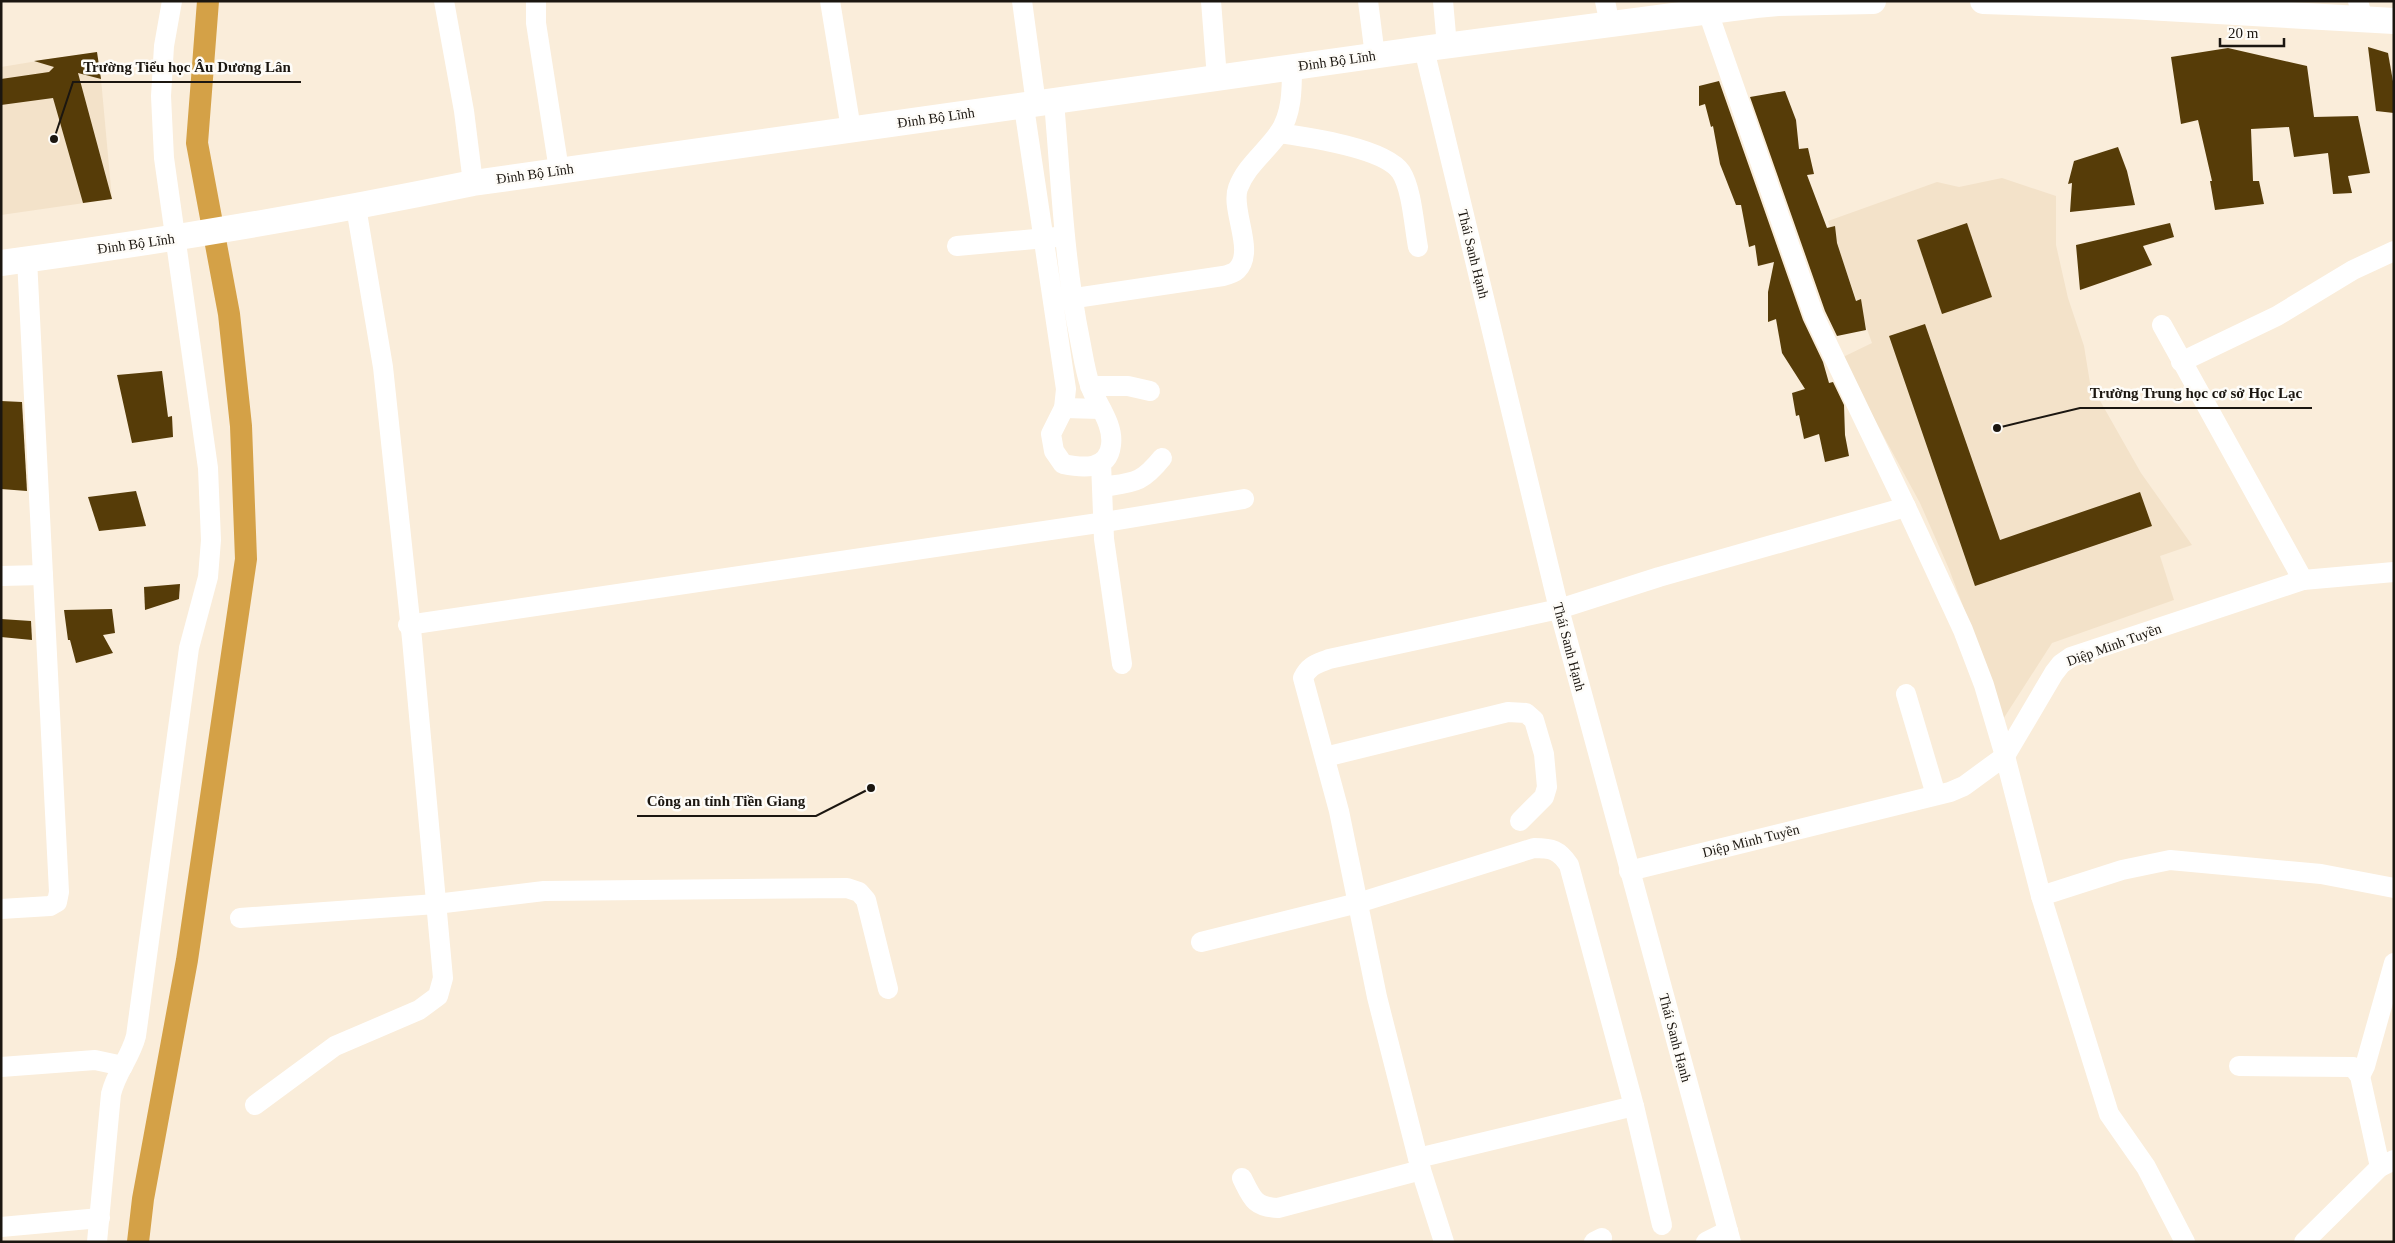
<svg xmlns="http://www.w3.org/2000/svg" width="2395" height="1243" viewBox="0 0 2395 1243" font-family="Georgia,serif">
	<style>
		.built { fill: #f3e2c9 }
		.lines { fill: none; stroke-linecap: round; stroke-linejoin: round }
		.canal { stroke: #d4a147; stroke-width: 22 }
		.building { fill: #563c08 }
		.minor { stroke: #fff; stroke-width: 20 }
		.major { stroke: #fff; stroke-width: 26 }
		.labels { text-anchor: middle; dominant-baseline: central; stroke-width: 5; stroke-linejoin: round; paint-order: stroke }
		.street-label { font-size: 14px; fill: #1b1610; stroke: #fefcf8 }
		.leader { fill: none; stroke: #1b1610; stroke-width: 2 }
		.callout-dot { fill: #1b1610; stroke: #fefcf8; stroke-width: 2 }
		.callout-label { font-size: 15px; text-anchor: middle; font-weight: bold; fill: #1b1610; stroke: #fefcf8; stroke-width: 5; stroke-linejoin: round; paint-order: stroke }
	</style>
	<rect width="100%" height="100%" fill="#faedda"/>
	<g class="built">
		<path d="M62,57L101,79L112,199L1,215V67Z"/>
		<path d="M2002,178L2056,196V245L2068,298L2084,346L2090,383L2141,473L2192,545L2160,556L2174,600L2052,643L2000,724L1994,688L1949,569L1920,503L1841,358L1872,343L1828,221L1937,182L1959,187Z"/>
	</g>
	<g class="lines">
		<path class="canal" d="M138,1242L143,1199L187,960L246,559L241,426L229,314L197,143L208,1"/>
	</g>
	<g class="building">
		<path d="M2368,47L2388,53L2394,87V113L2376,111Z"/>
		<path d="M2228,48L2307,66L2314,117L2358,116L2370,173L2348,176L2352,193L2333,194L2328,153L2294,157L2289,127L2251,129L2253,181H2259L2264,204L2215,210L2210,181H2212L2198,120L2181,124L2171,57Z"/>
		<path d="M97,52L101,79L78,73L112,199L83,203L53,98L1,105V79L49,72L54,67L34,61Z"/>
		<path d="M1719,81L1803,320L1823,362L1829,383L1833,382L1844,405L1845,435L1849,456L1825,462L1819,434L1804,439L1799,415L1796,416L1792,393L1805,389L1782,353L1776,319L1768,322V292L1774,262L1758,266L1755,245L1749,247L1741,205H1736L1720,164L1713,126L1711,127L1705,104L1699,106V86Z"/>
		<path d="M1785,91L1796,120L1799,149L1808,148L1814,174L1807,175L1827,228L1835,226L1837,243L1856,301L1861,299L1866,330L1837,336L1825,311L1750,97Z"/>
		<path d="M2118,147L2127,171L2135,205L2070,212L2072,183L2068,184L2074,161Z"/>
		<path d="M1967,223L1992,297L1942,314L1917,240Z"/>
		<path d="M2170,223L2174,237L2143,246L2152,265L2080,290L2076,245Z"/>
		<path d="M1925,324L2000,540L2140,492L2152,526L1975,586L1889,336Z"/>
		<path d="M162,371L168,417L172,416L173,437L132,443L117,375Z"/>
		<path d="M1,401L22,402L27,491L1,489Z"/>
		<path d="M136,491L146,526L99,531L88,497Z"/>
		<path d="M180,584L179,599L145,610L144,587Z"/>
		<path d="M112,609L115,633L103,635L113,653L76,663L70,640H68L64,610Z"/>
		<path d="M1,619L31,621L32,640L1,637Z"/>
	</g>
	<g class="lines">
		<g class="minor">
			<path d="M444,1L464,111L473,183"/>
			<path d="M536,1V23L559,170"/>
			<path d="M830,1L851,129"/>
			<path d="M1022,1L1036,104"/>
			<path d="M1211,1L1217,78"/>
			<path d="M1368,1L1375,56"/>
			<path d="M1443,1L1447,46"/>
			<path d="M1605,1L1610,25"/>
			<path d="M2358,1L2363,20"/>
			<path d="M1708,12L1814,316L1906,507L1963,630L1984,685L2005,756L2041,896L2109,1114L2146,1167L2185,1242"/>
			<path d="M1424,49L1559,609L1731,1242"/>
			<path d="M1024,107L1066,389L1064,408L1051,434L1054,451L1063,464C1082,468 1108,471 1111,445C1114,423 1096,404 1090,385C1085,370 1083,355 1080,340C1064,262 1061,181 1054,102"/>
			<path d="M1279,133C1307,137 1385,148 1401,172C1412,189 1414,226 1418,247"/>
			<path d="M957,246L1057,237"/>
			<path d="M1062,300L1223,276C1227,275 1234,273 1237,270C1256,251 1230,210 1238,188C1246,166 1266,152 1279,133C1292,114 1292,89 1292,67"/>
			<path d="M2162,325L2303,580"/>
			<path d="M2181,362L2277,316L2353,270L2394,251"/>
			<path d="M1090,386H1128L1150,391"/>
			<path d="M1064,408L1101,409"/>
			<path d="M1101,463L1104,539L1122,664"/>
			<path d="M1102,487C1134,482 1141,484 1162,458"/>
			<path d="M1,576L43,575"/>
			<path d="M408,625L1105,522L1244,499"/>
			<path d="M1906,694L1936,795"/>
			<path d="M1325,757L1508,712L1526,713L1534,720L1544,754L1547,787L1544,797L1520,821"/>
			<path d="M1629,871L1950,792L1964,786L2005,756L2054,673L2061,664L2071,657L2303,580L2394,572"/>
			<path d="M2041,896L2122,870L2170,860L2321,874L2394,888"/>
			<path d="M1,909L50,906L57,902L59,892L27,259"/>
			<path d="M240,918L436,904L544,891L847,888L859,892L866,900L888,989"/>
			<path d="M1201,942L1358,903L1534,848C1552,848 1559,850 1569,865L1634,1106L1418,1158"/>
			<path d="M2239,1066L2353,1067L2360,1076L2380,1167"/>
			<path d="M1,1067L95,1060L123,1066"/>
			<path d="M2360,1076L2365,1066L2394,963"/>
			<path d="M255,1105L335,1046L419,1010L438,996L443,978L412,639L383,367L356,207"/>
			<path d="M1634,1106L1662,1225"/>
			<path d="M1242,1178C1252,1198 1254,1207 1278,1208L1421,1170"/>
			<path d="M1,1227L100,1218"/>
			<path d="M97,1242L111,1094C117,1070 130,1059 136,1036L189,648L208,577L211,540L208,468L164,158L161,96L164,46L172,1"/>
			<path d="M1444,1242L1421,1170L1377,997L1339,811L1303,678C1309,665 1317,664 1329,659L1559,609L1659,577L1906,507"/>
			<path d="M1594,1242L1602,1238"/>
			<path d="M1706,1242L1728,1231"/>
			<path d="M2304,1242L2380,1167L2394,1160"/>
		</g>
		<g class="major">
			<path d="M1983,1L2129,6L2394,21"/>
			<path d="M1,263C160,242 317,215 473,183L1429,48L1756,5L1778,3L1873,1"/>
		</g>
	</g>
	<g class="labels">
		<g class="street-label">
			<text transform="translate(1337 61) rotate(-8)">Đinh Bộ Lĩnh</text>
			<text transform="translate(936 118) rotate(-8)">Đinh Bộ Lĩnh</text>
			<text transform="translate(535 174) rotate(-8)">Đinh Bộ Lĩnh</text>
			<text transform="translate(136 244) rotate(-8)">Đinh Bộ Lĩnh</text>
			<text transform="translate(1473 254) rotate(76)">Thái Sanh Hạnh</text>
			<text transform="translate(2114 645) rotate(-20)">Diệp Minh Tuyền</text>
			<text transform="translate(1569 647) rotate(75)">Thái Sanh Hạnh</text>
			<text transform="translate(1751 841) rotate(-14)">Diệp Minh Tuyền</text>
			<text transform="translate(1675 1038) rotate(75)">Thái Sanh Hạnh</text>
		</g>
	</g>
	<path class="leader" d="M54 139L73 82H301M1997 428L2080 408H2312M871 788L816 816H637"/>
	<g class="callout-dot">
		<circle cx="54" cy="139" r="5"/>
		<circle cx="1997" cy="428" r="5"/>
		<circle cx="871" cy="788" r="5"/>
	</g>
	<g class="callout-label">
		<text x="187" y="72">Trường Tiểu học Âu Dương Lân</text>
		<text x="2196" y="398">Trường Trung học cơ sở Học Lạc</text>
		<text x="726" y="806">Công an tỉnh Tiền Giang</text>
	</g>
	<rect width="2395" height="1243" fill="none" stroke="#1b1610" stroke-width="5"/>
	<path d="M2220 38v8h64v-8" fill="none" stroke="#1b1610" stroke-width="2.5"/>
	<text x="2228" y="38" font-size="15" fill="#1b1610" stroke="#fefcf8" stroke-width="4" paint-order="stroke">20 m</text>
</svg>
